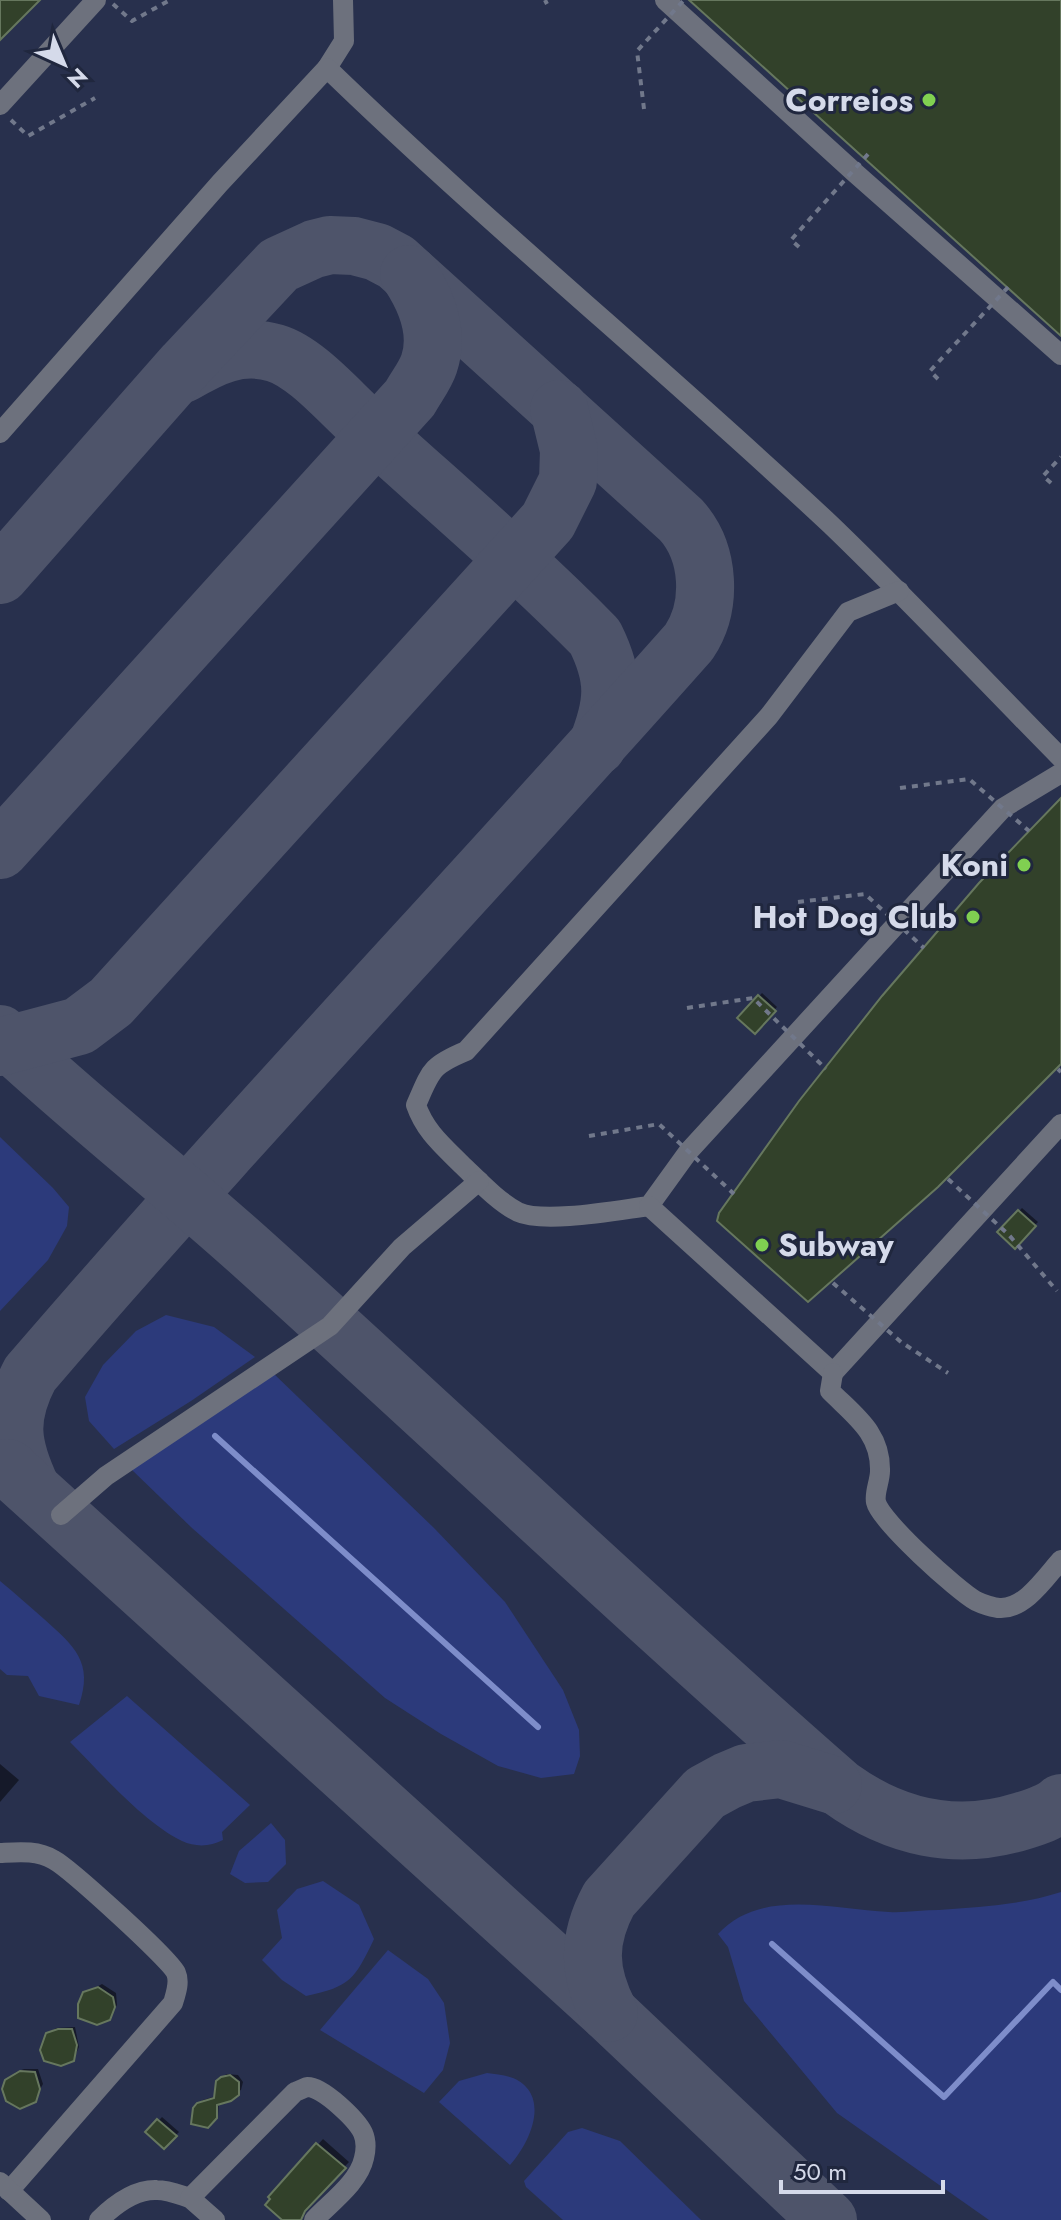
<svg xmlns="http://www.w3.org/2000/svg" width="1061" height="2220" viewBox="0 0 1061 2220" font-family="Jost,sans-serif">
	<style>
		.built { fill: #28304d }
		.green { fill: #2c3a7b }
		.shadow { fill: #0007 }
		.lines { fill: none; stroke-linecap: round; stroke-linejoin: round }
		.stream { stroke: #7e8dca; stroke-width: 6 }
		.taxiway { stroke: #4e546a; stroke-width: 58 }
		.building { fill: #32412a; stroke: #66775e; stroke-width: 2 }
		.path { stroke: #71788b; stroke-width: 4; stroke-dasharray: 6 6; stroke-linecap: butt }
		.minor { stroke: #6d717d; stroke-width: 20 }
		.path-bridge { stroke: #71788b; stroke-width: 4; stroke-dasharray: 6 6; stroke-linecap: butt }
		.poi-dot { fill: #80d051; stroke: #20273e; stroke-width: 3 }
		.labels { text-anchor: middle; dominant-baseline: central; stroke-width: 6; stroke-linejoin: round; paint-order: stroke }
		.poi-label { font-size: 32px; font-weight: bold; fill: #d5daea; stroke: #20273e; text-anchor: end }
	</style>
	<rect width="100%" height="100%" fill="#20273e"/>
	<rect class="built" x="0" y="0" width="1061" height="2220"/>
	<g class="green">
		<path d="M0,1137L53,1188L69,1207L67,1226L48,1260L0,1311Z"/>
		<path d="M166,1315L214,1327L255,1357L191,1401L114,1449L89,1421L85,1397L103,1365L136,1331Z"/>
		<path d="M273,1373L434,1528L505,1602L563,1690L579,1730L580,1756L574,1774L541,1778L498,1766L441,1734L385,1698L192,1528L131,1469Z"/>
		<path d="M0,1581C15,1593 29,1606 44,1619C74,1646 94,1662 79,1705L39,1696L28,1676L7,1675L0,1669Z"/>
		<path d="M127,1696L250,1805L222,1832L223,1840C210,1847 195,1847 182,1841C143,1822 101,1773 70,1742Z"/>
		<path d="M271,1823L285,1840L286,1864L268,1882L245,1883L230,1874L239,1851Z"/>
		<path d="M323,1881L359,1905L374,1939C355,1979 350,1987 306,1996L282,1980L262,1960L282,1938L277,1910L297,1889Z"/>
		<path d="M1061,1892V2220H989L837,2113L744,2001L728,1947L718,1934C762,1887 833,1910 889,1912C905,1913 922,1910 939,1910C980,1907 1021,1905 1061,1892Z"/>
		<path d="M388,1950L428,1979L444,2003L450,2043L443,2070L424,2093L320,2030Z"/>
		<path d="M487,2073C495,2074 505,2075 513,2078C552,2095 530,2143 510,2165L439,2102L459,2081Z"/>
		<path d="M582,2128L620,2141L701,2220H563L526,2187L524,2181L568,2132Z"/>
	</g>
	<g class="shadow">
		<path d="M762,993L777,1007L755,1031L740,1017Z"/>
		<path d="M1022,1208L1038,1222L1015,1246L1000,1232Z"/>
		<path d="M0,1764L19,1780L0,1802Z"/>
		<path d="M102,1984L116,1993L117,2005L109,2018L85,1993Z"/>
		<path d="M75,2027L79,2047L73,2060L47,2035L56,2028Z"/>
		<path d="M24,2069H38L43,2084L35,2099L5,2087L16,2072Z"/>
		<path d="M226,2074L238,2075L243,2082L241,2090L219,2102L218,2116L208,2125L194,2108L203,2100L216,2096Z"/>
		<path d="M162,2117L179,2132L164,2147L148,2132Z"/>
		<path d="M323,2139L349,2162L310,2203L300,2220H285L271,2197Z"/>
	</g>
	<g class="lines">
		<g class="stream">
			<path d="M215,1436L538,1727"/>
			<path d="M772,1944L944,2097L1053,1982L1061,1990"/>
		</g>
		<g class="taxiway">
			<path d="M183,374C213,356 240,343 275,353C306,362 341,404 365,425C442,495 522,563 595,637C616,679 614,703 597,746"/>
			<path d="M0,575L185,365L279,265L314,249L330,245L354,246L377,252L396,262L681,520C710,552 713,606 689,642C471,888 244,1125 30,1374C7,1418 11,1445 31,1488"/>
			<path d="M0,850L410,398C416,387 425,376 429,364C440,332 426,300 409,274"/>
			<path d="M0,1034C82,1111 171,1180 255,1256C450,1432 641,1614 840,1788C894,1827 956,1842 1022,1821C1035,1817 1051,1812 1061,1803"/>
			<path d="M0,1047L79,1026L111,1002L548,521L568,481L569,450L559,409"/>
			<path d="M8,1468L609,2013L828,2220"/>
			<path d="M609,2013C588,1972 587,1940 609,1899L705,1793L727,1781L746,1773L781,1769L833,1785"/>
		</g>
	</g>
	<g class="building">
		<path d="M0,0H40L0,40Z"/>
		<path d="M689,0H1061V336L865,159Z"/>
		<path d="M1061,798V1064L938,1187L808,1302L717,1221L719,1213L799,1101L882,996L979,883Z"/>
		<path d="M758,995L776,1011L755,1034L737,1018Z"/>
		<path d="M1018,1210L1036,1226L1015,1249L997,1232Z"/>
		<path d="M98,1987L113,1997L115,2007L110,2020L97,2025L78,2018V2004L83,1992Z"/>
		<path d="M58,2029H72L77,2045L74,2061L61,2066L44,2061L40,2050L46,2033Z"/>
		<path d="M20,2071L35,2072L40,2089L36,2102L20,2109L6,2101L2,2089L5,2080Z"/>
		<path d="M230,2075L239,2082V2095L231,2101L217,2105V2118L208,2128L191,2124L193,2108L197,2103L214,2098L216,2081L221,2077Z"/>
		<path d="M157,2119L177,2136L164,2149L145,2132Z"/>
		<path d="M316,2143L346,2168L305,2211L301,2220H282L265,2205L270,2199L268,2197Z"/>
	</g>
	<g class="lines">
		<g class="path">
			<path d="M545,0L547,4"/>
			<path d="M113,4L132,21L170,0"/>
			<path d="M11,120L28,136L95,98"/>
			<path d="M1051,483L1043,476L1061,457"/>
			<path d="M1058,1069L1061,1072"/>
		</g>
		<g class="minor">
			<path d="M665,0L854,172L1061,355"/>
			<path d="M327,68L344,41L343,0"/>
			<path d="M0,105L96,0"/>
			<path d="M0,433L220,183L327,68C490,226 666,370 831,525C910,601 984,680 1061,758"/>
			<path d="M899,591L848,612L769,716L466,1051C430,1066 431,1071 416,1105C425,1131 442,1145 461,1164C478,1180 497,1201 518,1212C544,1224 618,1210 649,1206L688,1152L1003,808L1061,773"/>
			<path d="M649,1206L833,1373L1061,1124"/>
			<path d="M833,1373L830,1391C855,1416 881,1433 880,1471C880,1481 874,1493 876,1502C880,1521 958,1591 976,1601C982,1604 994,1608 1000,1608C1025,1609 1045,1578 1061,1560"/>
			<path d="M61,1515L106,1476L330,1326L402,1247L479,1181"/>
			<path d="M0,1853C19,1852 37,1850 54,1860C69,1868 171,1960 176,1973C180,1982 176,1993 173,2003L9,2191"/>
			<path d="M0,2182L41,2220"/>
			<path d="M99,2220C114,2205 135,2189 157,2190C168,2190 180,2195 190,2198"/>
			<path d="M215,2220L190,2198L295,2092C296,2092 306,2087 307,2087C322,2086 357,2120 363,2133C366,2140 366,2150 364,2158C359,2182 331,2202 314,2220"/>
		</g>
		<g class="path-bridge">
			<path d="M644,109L637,51L684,0"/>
			<path d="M799,247L791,240L869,153"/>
			<path d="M938,379L930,371L1012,283"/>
			<path d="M900,788L969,779L1029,831"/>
			<path d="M798,902L865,894L924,948"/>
			<path d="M687,1008L753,998L826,1069"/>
			<path d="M589,1136L659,1124L734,1194"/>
			<path d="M948,1179L1009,1235L1057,1291"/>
			<path d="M833,1283L901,1342L948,1373"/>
		</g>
	</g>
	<g class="poi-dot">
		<circle cx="929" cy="100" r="8"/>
		<circle cx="1024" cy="865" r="8"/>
		<circle cx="973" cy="917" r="8"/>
		<circle cx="762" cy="1245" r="8"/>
	</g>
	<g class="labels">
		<g class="poi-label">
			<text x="913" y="100">Correios</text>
			<text x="1008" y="865">Koni</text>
			<text x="957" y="917">Hot Dog Club</text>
			<text x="778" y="1245" text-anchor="start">Subway</text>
		</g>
	</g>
	<g transform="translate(64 64) rotate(136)" stroke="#20273e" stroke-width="6" paint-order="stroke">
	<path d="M0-6L14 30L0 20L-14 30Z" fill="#d5daea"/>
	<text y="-12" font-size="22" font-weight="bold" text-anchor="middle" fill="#d5daea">N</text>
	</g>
	<path d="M781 2180v12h162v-12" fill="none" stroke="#d5daea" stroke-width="4"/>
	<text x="793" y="2180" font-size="24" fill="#d5daea" stroke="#20273e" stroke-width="6" paint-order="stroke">50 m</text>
</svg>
